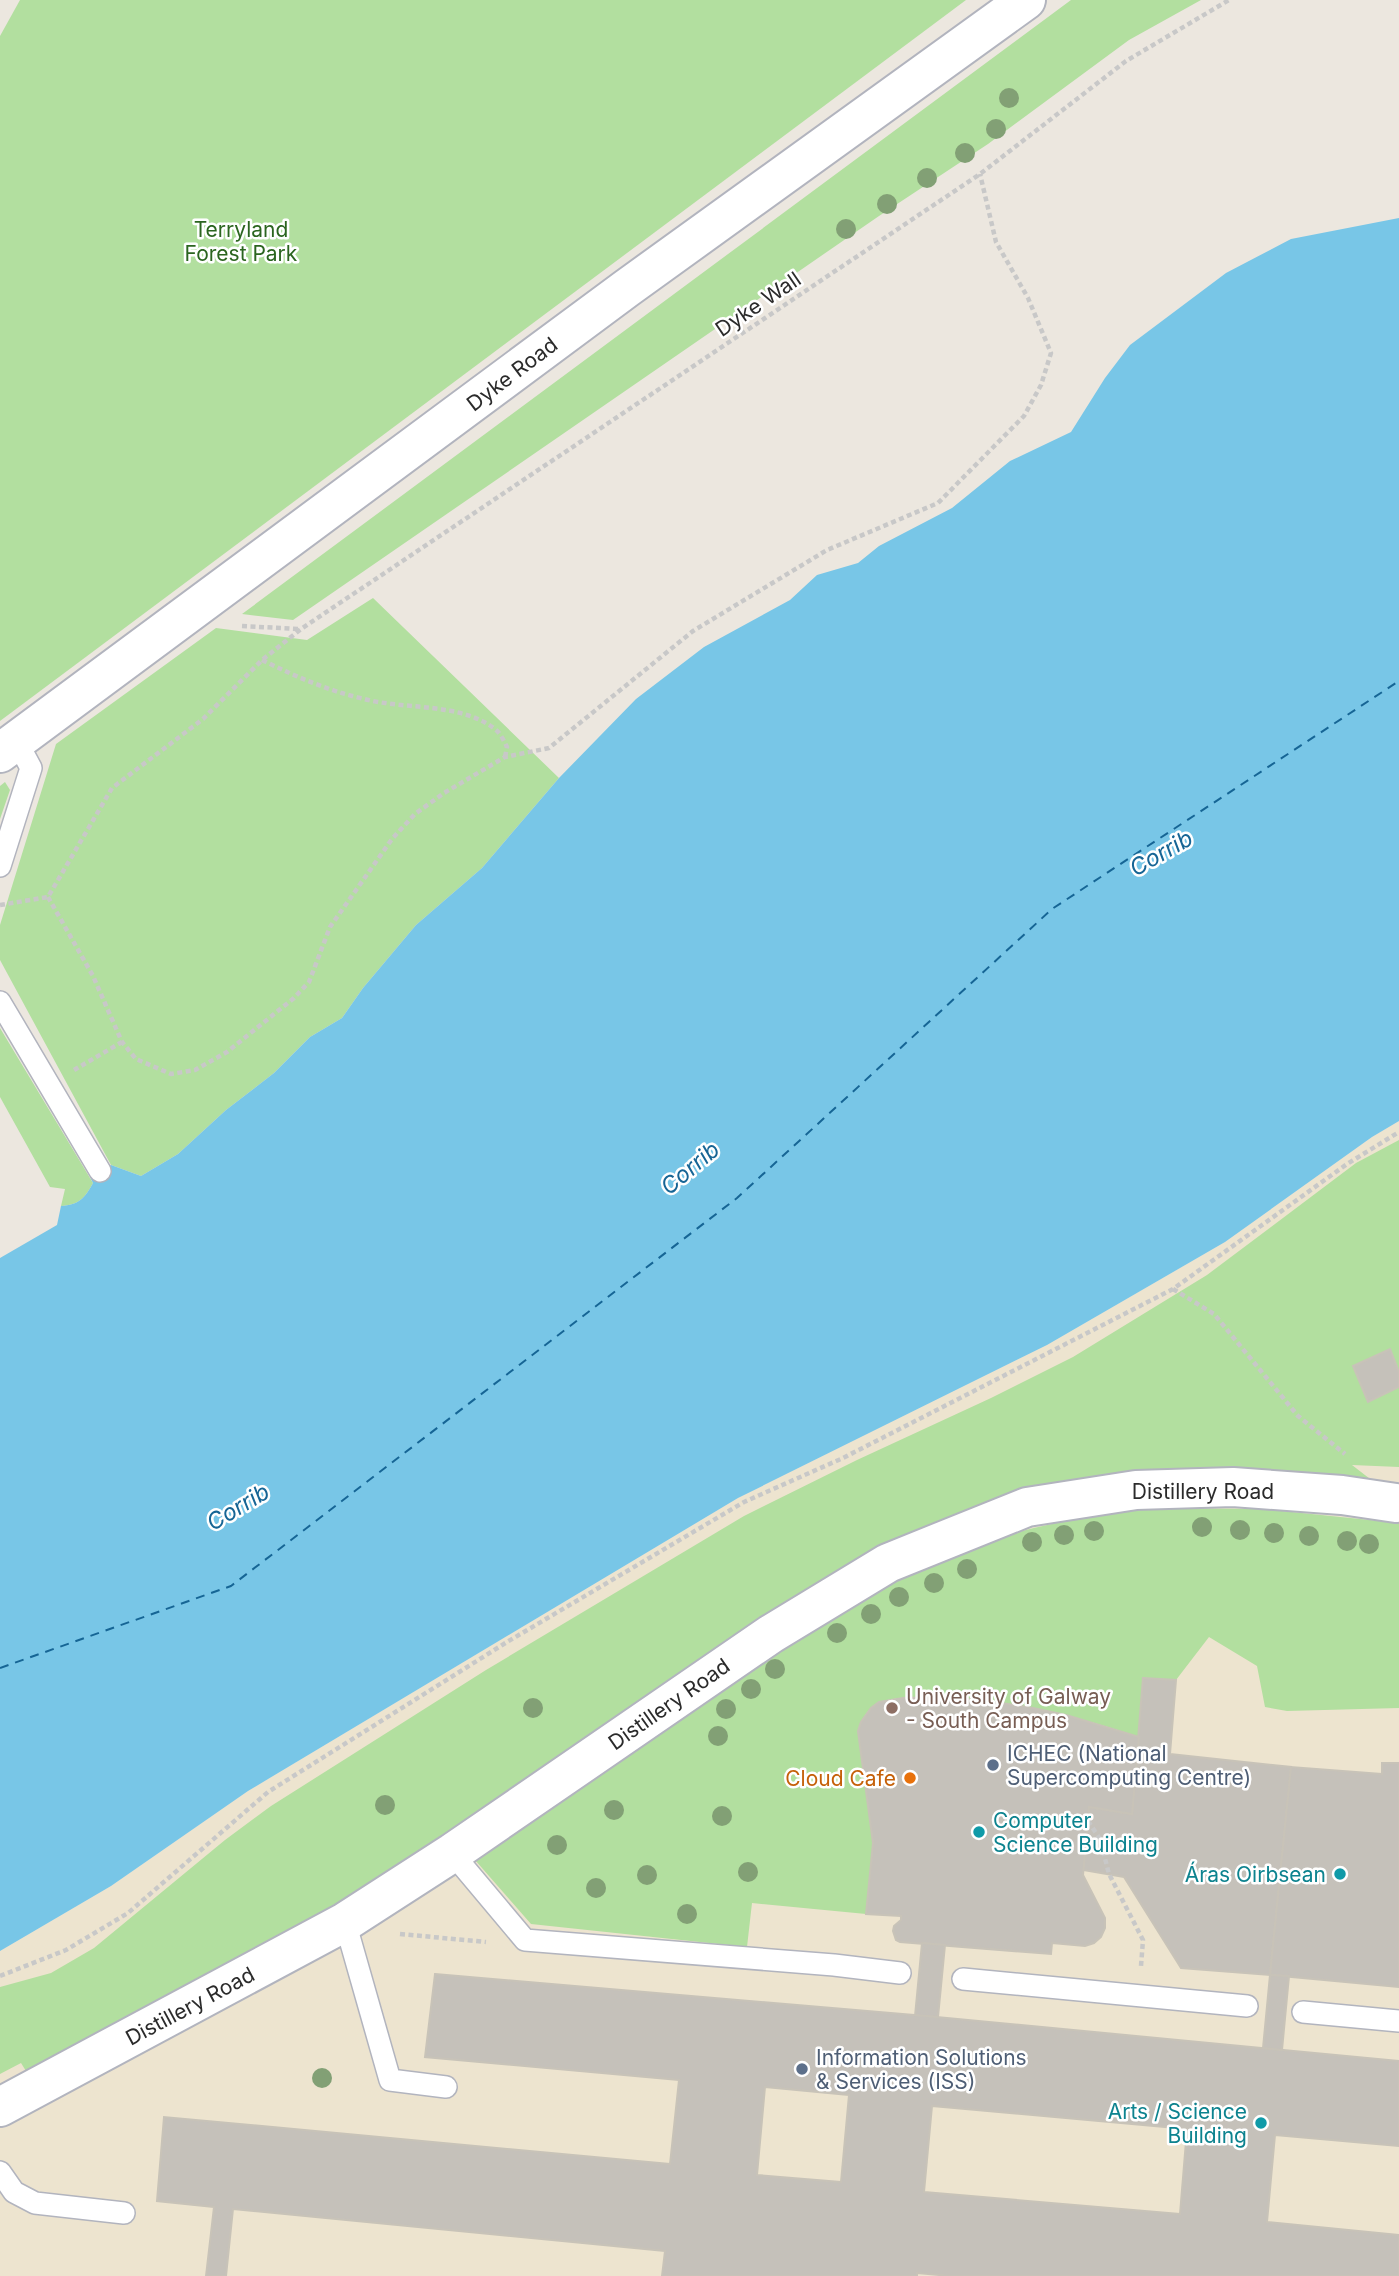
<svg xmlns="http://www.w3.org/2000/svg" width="1399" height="2276" viewBox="0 0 1399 2276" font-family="Inter,sans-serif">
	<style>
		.education { fill: #ede4cf }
		.green { fill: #b2df9f }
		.water { fill: #78c6e7 }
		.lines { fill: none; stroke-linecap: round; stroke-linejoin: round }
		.ferry { stroke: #166595; stroke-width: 2; stroke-dasharray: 9 7; stroke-linecap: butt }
		.building { fill: #c5c1ba; stroke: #c8c3b8; stroke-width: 2; fill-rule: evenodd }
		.service-casing { stroke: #b2b4be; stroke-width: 24 }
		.minor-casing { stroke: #b2b4be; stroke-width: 42 }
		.tertiary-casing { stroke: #b2b4be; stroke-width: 42 }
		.path { stroke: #c8c8c8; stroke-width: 4.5; stroke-dasharray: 5 3.5; stroke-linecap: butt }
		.service { stroke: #fff; stroke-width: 21 }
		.minor { stroke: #fff; stroke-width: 38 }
		.tertiary { stroke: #fff; stroke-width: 38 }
		.tree { fill: #82a075 }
		.education-dot { fill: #8d6e63; stroke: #fff; stroke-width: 2.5 }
		.service-dot { fill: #5c6f8a; stroke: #fff; stroke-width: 2.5 }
		.food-dot { fill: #e8710a; stroke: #fff; stroke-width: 2.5 }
		.culture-dot { fill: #0f9aa8; stroke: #fff; stroke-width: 2.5 }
		.labels { text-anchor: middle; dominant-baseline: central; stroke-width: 5; stroke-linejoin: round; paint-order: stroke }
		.park-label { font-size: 21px; fill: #2b651f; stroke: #fff }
		.street-label { font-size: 21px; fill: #2b2b2b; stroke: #fff }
		.education-label { font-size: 21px; fill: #785e54; stroke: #fff; text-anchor: start }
		.service-label { font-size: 21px; fill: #4e5e75; stroke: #fff; text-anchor: start }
		.food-label { font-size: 21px; fill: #c56008; stroke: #fff; text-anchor: end }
		.culture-label { font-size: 21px; fill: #0d838f; stroke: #fff; text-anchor: end }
		.water-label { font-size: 23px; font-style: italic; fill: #166595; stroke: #fff }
	</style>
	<rect width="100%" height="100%" fill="#ece7df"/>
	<path class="education" d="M1399,1121V2276H0V1951L111,1886L248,1791L738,1498L1047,1345L1225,1242L1372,1137Z"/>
	<g class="green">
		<path d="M20,0H966L0,721V36Z"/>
		<path d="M1071,0H1201L1129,40L988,144L879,216L293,620L242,614Z"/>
		<path d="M373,598L559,778L482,868L416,925L363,988L342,1018L310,1037L274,1073L226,1110L178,1154L141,1176L111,1165L0,960V925L56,744L216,628L307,640Z"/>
		<path d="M5,782L10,790L0,819V786Z"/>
		<path d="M0,1028L93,1183C85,1198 79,1205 61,1206L65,1189L50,1187L0,1097Z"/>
		<path d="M1399,1140V1467L1352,1465L1374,1482L1177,1470L1113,1474L1053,1486L868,1556L809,1588L488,1805L332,1907L109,2029L26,2071L21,2063L0,2074V1987L51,1973L94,1948L225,1840L271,1806L486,1670L744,1516L857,1460L991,1398L1073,1357L1207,1275L1356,1163Z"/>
		<path d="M1155,1508L1262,1509L1399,1523V1708L1287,1711L1265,1707L1257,1666L1209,1637L1176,1680L1143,1679L1139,1737C1069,1714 997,1696 923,1698C909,1698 893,1697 880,1702C869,1706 861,1720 858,1731L873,1843L866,1914L752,1903L747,1947L531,1924L475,1860C554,1806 633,1751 712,1697C803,1634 896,1568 1004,1536C1053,1521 1104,1515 1155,1508Z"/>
	</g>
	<path class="water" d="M1399,218V1121L1372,1137L1225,1242L1047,1345L738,1498L248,1791L111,1886L0,1951V1258L57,1225L61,1206C79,1205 85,1198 93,1183L90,1177L111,1165L141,1176L178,1154L226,1110L274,1073L310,1037L342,1018L363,988L416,925L482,868L559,778L636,699L704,647L790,600L817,575L858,563L879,546L952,508L1010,461L1071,432L1105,378L1130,345L1226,273L1291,239Z"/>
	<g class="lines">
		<path class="ferry" d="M0,1668L231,1586L737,1198L1052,909L1399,681"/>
	</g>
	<g class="building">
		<path d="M1390,1349L1399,1372V1387L1368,1402L1353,1366Z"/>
		<path d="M1143,1678L1176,1680L1170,1754L1291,1767L1270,1975L1181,1968L1124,1877L1083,1870L1089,1807L1132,1814Z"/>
		<path d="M940,1697L981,1700L1028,1707L1066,1715L1139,1737L1132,1814L1089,1807L1083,1875L1105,1918V1928L1101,1937L1094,1943L1085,1946L1052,1943L1051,1954L900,1942L896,1940L893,1931L894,1926L901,1920V1916L866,1914L873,1843L858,1731L861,1722L871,1708L879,1702L903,1698Z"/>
		<path d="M1382,1763H1399V1987L1270,1975L1291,1767L1382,1774Z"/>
		<path d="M922,1943L945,1945L938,2017L915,2016Z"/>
		<path d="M435,1974L926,2016L1399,2061V2146L1275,2135L1267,2222L1399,2235V2276H950L917,2273V2276H662L665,2251L233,2209L226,2276H206L214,2207L157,2201L164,2117L670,2164L679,2080L425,2057ZM765,2087L849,2095L841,2182L757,2175ZM932,2106L1187,2129L1180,2214L924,2192Z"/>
		<path d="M1270,1975L1289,1976L1282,2050L1263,2048Z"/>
	</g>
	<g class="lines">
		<g class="service-casing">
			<g id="service">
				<path d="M0,866L31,768L16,740"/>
				<path d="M0,1002L100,1171"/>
				<path d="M452,1853L525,1940L834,1965L900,1973"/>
				<path d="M345,1922L390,2080L446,2087"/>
				<path d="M963,1979L1247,2006"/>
				<path d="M1303,2012L1399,2021"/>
				<path d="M0,2172L14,2192L35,2203L124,2213"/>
			</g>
		</g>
		<g class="minor-casing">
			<path id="minor" d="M0,2107L345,1922L452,1853L771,1634L888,1563L1027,1507L1136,1490L1233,1487L1342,1495L1396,1503"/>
		</g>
		<g class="tertiary-casing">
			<path id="tertiary" d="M0,753L627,288L1026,0"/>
		</g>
		<g class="path">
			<path d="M242,626L300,629"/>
			<path d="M262,660C297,677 326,690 364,699C405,710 460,702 495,729C501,734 504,741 507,747L505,757"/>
			<path d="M48,897L93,976L122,1042L136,1059L171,1074L195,1070L227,1052L294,998L309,982L330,927L392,839L415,814L444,793L505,757L549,748L693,631L827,550L938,503L1024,416L1041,385L1051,353L1028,298L996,242L980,174"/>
			<path d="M0,905L48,897L112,788L203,719L262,660L301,629L980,174L1126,61L1229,0"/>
			<path d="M74,1070L122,1042"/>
			<path d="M1173,1289L1214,1314L1298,1416L1345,1454"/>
			<path d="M1088,1821L1100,1839L1109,1874L1143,1940L1141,1966"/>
			<path d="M400,1934L486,1942"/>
			<path d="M0,1976L66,1950L128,1913L268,1792L507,1642L744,1502L843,1458L1173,1289L1347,1164L1399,1132"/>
		</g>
		<use href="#service" class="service"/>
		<use href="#minor" class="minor"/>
		<use href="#tertiary" class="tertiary"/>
	</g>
	<g class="tree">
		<circle cx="1009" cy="98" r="10"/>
		<circle cx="996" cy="129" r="10"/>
		<circle cx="965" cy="153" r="10"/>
		<circle cx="927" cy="178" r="10"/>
		<circle cx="887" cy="204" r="10"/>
		<circle cx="846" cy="229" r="10"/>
		<circle cx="1202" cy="1527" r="10"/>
		<circle cx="1240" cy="1530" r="10"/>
		<circle cx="1094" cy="1531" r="10"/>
		<circle cx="1274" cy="1533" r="10"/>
		<circle cx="1064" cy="1535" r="10"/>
		<circle cx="1309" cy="1536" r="10"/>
		<circle cx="1347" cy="1541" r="10"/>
		<circle cx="1032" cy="1542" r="10"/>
		<circle cx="1369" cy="1544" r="10"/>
		<circle cx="967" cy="1569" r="10"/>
		<circle cx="934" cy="1583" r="10"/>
		<circle cx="899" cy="1597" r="10"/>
		<circle cx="871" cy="1614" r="10"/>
		<circle cx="837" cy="1633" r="10"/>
		<circle cx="775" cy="1669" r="10"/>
		<circle cx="751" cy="1689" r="10"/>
		<circle cx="533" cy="1708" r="10"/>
		<circle cx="726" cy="1709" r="10"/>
		<circle cx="718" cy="1736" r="10"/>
		<circle cx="385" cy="1805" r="10"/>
		<circle cx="614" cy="1810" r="10"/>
		<circle cx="722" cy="1816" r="10"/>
		<circle cx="557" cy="1845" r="10"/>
		<circle cx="748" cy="1872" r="10"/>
		<circle cx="647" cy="1875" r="10"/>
		<circle cx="596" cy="1888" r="10"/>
		<circle cx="687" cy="1914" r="10"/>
		<circle cx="322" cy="2078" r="10"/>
	</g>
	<circle class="education-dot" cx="892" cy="1708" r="7"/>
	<g class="service-dot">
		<circle cx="993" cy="1765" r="7"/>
		<circle cx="802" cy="2069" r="7"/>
	</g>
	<circle class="food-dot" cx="910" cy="1778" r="7"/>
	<g class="culture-dot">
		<circle cx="979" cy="1832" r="7"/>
		<circle cx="1340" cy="1874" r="7"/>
		<circle cx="1261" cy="2123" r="7"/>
	</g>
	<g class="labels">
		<g class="park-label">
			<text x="241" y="229">Terryland<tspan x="241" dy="24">Forest Park</tspan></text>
		</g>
		<g class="street-label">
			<text transform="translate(758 304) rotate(-34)">Dyke Wall</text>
			<text transform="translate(512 374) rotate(-37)">Dyke Road</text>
			<text x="1203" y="1491">Distillery Road</text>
			<text transform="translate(669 1704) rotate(-35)">Distillery Road</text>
			<text transform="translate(190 2006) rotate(-28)">Distillery Road</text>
		</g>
		<g class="education-label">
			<text x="906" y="1696">University of Galway<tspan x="906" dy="24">- South Campus</tspan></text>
		</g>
		<g class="service-label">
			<text x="1007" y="1753">ICHEC (National<tspan x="1007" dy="24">Supercomputing Centre)</tspan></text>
			<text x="816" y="2057">Information Solutions<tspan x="816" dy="24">&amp; Services (ISS)</tspan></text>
		</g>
		<g class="food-label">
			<text x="896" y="1778">Cloud Cafe</text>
		</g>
		<g class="culture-label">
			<text x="993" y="1820" text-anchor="start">Computer<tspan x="993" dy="24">Science Building</tspan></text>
			<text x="1326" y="1874">Áras Oirbsean</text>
			<text x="1247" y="2111">Arts / Science<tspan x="1247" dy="24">Building</tspan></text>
		</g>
		<g class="water-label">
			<text transform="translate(1161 853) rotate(-30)">Corrib</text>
			<text transform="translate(690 1168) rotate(-40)">Corrib</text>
			<text transform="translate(238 1507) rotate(-31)">Corrib</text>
		</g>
	</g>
</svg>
